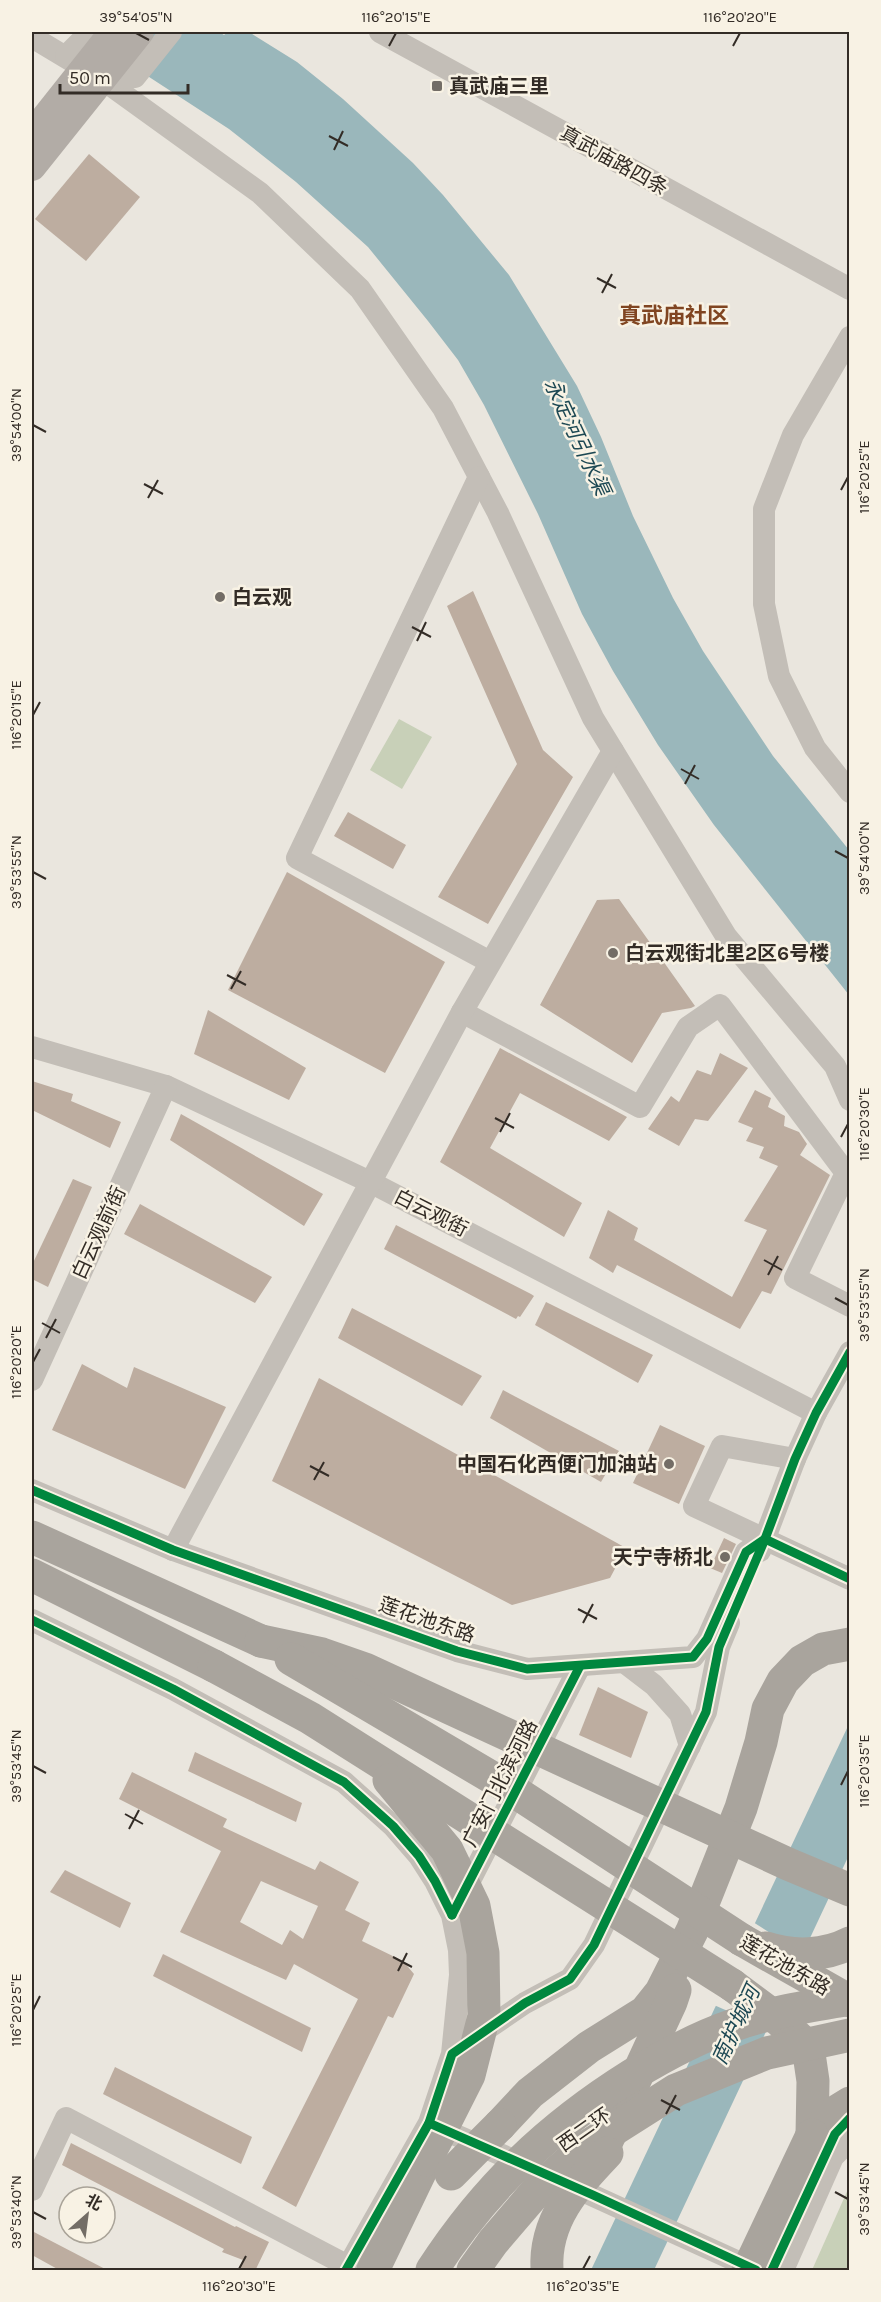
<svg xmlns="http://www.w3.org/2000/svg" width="881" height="2302" viewBox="0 0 881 2302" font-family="Karla,'Noto Sans SC',sans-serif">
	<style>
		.green { fill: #c8d0b8 }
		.water { fill: #9ab7bb }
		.pier { fill: #eae6de }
		.building { fill: #bdada0; fill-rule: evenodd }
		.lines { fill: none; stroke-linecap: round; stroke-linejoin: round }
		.minor { stroke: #c3beb7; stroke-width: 22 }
		.major { stroke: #b2aca6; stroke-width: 28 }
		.highway { stroke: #a9a49d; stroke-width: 33 }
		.highway-bridge { stroke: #a9a49d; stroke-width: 33 }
		.cycleway-casing { stroke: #f8f2e4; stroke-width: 13 }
		.cycleway { stroke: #00873e; stroke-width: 9 }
		.ticks { fill: none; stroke: #332c26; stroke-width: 2 }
		.poi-dot { fill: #736d66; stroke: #f8f2e4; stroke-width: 2 }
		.labels { text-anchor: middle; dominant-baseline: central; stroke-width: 5; stroke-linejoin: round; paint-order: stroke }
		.poi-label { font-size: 20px; font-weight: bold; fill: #332c26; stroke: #f8f2e4; text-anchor: start }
		.street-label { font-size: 20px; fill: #332c26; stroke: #f8f2e4 }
		.water-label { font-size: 21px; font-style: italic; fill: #1d4853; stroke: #f8f2e4 }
		.quarter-label { font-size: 22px; font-weight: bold; fill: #804521; stroke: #f8f2e4 }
		.neatline { fill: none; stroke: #332c26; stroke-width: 2 }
		.ticks-label { font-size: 15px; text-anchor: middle; fill: #332c26 }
	</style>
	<rect width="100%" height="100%" fill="#eae6de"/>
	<g class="green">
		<path d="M399,719L432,737L402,789L370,770Z"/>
		<path d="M849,2187V2270H812Z"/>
	</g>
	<g class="water">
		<path d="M80,32H219L224,35L228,32H249L297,62L343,99L413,163L443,195L509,275L577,386L601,437L633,516L673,598L703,651L773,756L849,850V995L714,825L658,745L613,671L582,614L538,514L484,405L458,360L428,321L368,247L296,182L229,129Z"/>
		<path d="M849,1724V1855L654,2270H591Z"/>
	</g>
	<path class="pier" d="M753,1922L806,1956L771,2030L714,2005Z"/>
	<g class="building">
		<path d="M89,154L140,197L86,261L35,219Z"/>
		<path d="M473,591L543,750L573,777L488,924L438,897L517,764L447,606Z"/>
		<path d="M348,812L406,845L393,869L334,836Z"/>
		<path d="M287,872L445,962L385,1073L228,990Z"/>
		<path d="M619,899L695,1006L691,1008L662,1013L632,1063L540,1005L597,900Z"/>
		<path d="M208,1010L306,1068L289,1100L194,1054Z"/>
		<path d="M500,1048L627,1117L609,1141L520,1093L490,1148L582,1203L564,1237L440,1162Z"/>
		<path d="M720,1053L748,1068L708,1121L695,1119L679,1146L648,1129L671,1096L679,1102L697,1070L711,1075Z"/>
		<path d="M32,1081L73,1094L71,1101L121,1122L110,1148L32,1110Z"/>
		<path d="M755,1090L771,1098L768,1107L785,1116L784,1126L799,1132L807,1144L800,1155L830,1175L771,1294L762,1291L740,1329L617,1265L613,1273L589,1258L608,1210L638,1228L634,1240L732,1297L767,1230L744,1221L778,1166L759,1158L764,1147L746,1141L753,1128L738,1122Z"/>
		<path d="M181,1114L323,1194L304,1226L170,1140Z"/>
		<path d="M73,1179L92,1187L48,1287L32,1279V1265Z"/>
		<path d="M140,1204L272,1277L255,1303L124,1234Z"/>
		<path d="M396,1225L531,1294L534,1296L520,1317L518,1316L516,1319L384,1249Z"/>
		<path d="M546,1302L653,1355L638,1383L535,1325Z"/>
		<path d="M352,1308L482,1376L462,1406L338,1338Z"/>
		<path d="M82,1364L127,1388L134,1367L226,1407L185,1489L52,1430Z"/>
		<path d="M319,1378L626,1548L610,1578L512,1605L272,1481Z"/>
		<path d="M503,1390L619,1451L601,1482L490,1418Z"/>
		<path d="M660,1425L705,1446L679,1504L633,1483Z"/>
		<path d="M724,1538L736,1544L722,1573L710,1568Z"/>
		<path d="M598,1687L648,1712L631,1758L579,1735Z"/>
		<path d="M195,1752L302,1803L296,1822L188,1771Z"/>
		<path d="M132,1772L227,1819L223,1827L315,1870L320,1861L359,1882L345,1910L370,1923L362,1941L403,1961L414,1974L393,2018L388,2016L296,2207L262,2188L358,1999L294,1964L286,1980L180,1932L221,1851L119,1799ZM261,1881L318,1906L303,1939L290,1930L282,1945L240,1922Z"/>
		<path d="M65,1870L131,1903L120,1928L50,1892Z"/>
		<path d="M163,1954L311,2028L302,2052L153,1976Z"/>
		<path d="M115,2067L252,2137L241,2164L103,2094Z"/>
		<path d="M71,2143L235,2227L236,2226L269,2242L255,2271H237L243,2260L222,2252L224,2249L62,2165Z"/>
		<path d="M32,2231L109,2271H61L32,2255Z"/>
	</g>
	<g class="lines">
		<g class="minor">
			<path d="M380,32L850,289"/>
			<path d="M32,37L102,79L260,193L360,289L443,408L498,513L593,718L726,936L835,1066L850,1100"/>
			<path d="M66,56L90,32"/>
			<path d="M102,79L135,77L171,32"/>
			<path d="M850,337L793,435L764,509V604L779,676L815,748L850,792"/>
			<path d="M479,477L297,858L490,962"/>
			<path d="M462,1012L640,1107L688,1027L720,1005L846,1173L795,1278L850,1306"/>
			<path d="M32,1047L166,1086L370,1182L816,1413"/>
			<path d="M32,1380L166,1086"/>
			<path d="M795,1459L722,1446L694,1506L850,1579"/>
			<path d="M32,1490L173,1550L457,1651L527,1669L693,1657L707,1639L746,1552L765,1539"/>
			<path d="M173,1550L462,1012L613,751"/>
			<path d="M760,1551L795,1459L816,1413L850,1352"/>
			<path d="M32,1620L173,1689L344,1782L393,1826L419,1856L435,1881L452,1915L459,1950L460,1975L452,2054L429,2123L346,2270"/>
			<path d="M624,1662L654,1685L680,1714L690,1746"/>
			<path d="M461,1898L580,1666"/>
			<path d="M475,2037L525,2003L570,1979L594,1945L706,1712L719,1647L729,1623"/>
			<path d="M430,2124L532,2168"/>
			<path d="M565,2183L756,2270"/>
			<path d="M32,2190L66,2118L348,2266"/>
			<path d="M783,2270L833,2157L850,2140"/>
		</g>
		<g class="major">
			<path d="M32,134L113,32"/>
			<path d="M32,167L140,32"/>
		</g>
		<g class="highway">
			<path d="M32,1537L261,1641"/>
			<path d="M32,1575L214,1666"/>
			<path d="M742,1940L850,2001"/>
			<path d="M766,1948C793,1957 825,1956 850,1943"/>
			<path d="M732,1985L779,2020L808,2047L813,2081L812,2135"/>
			<path d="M500,2125L530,2093L589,2047L645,2012L661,1992L692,1931L741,1808L761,1742L768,1709L783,1681L802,1661L823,1649L850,1644"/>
			<path d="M812,2135L837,2111L850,2103"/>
			<path d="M606,2143L671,2002L675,1990"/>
			<path d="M373,2270L426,2160"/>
		</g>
		<g class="highway-bridge">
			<path d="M261,1641L322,1654L365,1669L788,1864L850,1890"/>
			<path d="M291,1659L503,1784L742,1940"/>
			<path d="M214,1666L310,1718L732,1985"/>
			<path d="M389,1780L447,1850L474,1906L483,1953L484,2016L469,2075L426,2160"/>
			<path d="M451,2174L500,2125"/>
			<path d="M432,2270C485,2188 549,2127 632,2075C665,2055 698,2037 734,2025C771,2012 811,2006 850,1999"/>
			<path d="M473,2270L493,2242L540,2187L583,2149L676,2090L767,2053L850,2035"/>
			<path d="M547,2270C544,2220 575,2187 607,2153"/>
			<path d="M748,2270L812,2135"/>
		</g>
		<g class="cycleway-casing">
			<g id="cycleway">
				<path d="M32,1490L173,1550L457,1651L527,1669L693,1657L707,1639L746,1552L765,1539"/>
				<path d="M765,1539L850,1579"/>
				<path d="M32,1620L173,1689L344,1782L393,1826L419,1856L435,1881L452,1915"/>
				<path d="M452,1915L580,1666"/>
				<path d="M429,2123L593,2195L756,2270"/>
				<path d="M346,2270L429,2123L452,2054L525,2003L570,1979L594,1945L706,1712L719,1647L765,1539L795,1459L816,1413L850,1352"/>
				<path d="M772,2270L835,2134L850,2118"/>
			</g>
		</g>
		<use href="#cycleway" class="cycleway"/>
	</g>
	<path class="ticks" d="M136,33L149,40M389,46L396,33M733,46L740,33M329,136L348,146M334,150L343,131M597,278L616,288M602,293L612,274M33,425L46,432M144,484L163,494M841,490L848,477M148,498L158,480M412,627L431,637M417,641L426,622M33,715L40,702M681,769L699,779M685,784L695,765M835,851L848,858M33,872L46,879M227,975L246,985M231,989L241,971M495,1118L514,1128M500,1132L510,1113M841,1137L848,1124M764,1260L782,1270M768,1275L778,1256M835,1298L848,1305M42,1323L60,1333M46,1338L56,1319M33,1362L40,1349M310,1466L329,1476M314,1480L324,1462M578,1609L597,1619M583,1623L593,1604M33,1766L46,1773M841,1785L848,1771M125,1814L143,1824M129,1829L139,1810M393,1957L412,1967M398,1971L407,1953M33,2010L40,1996M661,2100L680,2110M666,2114L676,2095M835,2192L848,2199M33,2212L46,2219M239,2269L246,2256M583,2269L590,2256"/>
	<g class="poi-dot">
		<rect x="431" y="80" width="12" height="12" rx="3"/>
		<circle cx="220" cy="597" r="6"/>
		<circle cx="613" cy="953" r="6"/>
		<circle cx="669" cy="1464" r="6"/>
		<circle cx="725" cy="1557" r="6"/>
	</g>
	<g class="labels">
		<g class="poi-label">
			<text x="449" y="86">真武庙三里</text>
			<text x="232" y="597">白云观</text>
			<text x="625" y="953">白云观街北里2区6号楼</text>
			<text x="657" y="1464" text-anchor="end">中国石化西便门加油站</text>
			<text x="713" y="1557" text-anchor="end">天宁寺桥北</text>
		</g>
		<g class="street-label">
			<text transform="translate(614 161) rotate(29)">真武庙路四条</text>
			<text transform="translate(431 1213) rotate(27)">白云观街</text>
			<text transform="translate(99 1233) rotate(-65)">白云观前街</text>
			<text transform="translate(427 1620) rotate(19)">莲花池东路</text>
			<text transform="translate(500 1783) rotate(-63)">广安门北滨河路</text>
			<text transform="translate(785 1965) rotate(30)">莲花池东路</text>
			<text transform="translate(584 2130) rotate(-35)">西二环</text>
		</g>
		<g class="water-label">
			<text transform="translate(577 437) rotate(65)">永定河引水渠</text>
			<text transform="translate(736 2025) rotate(-65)">南护城河</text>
		</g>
		<g class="quarter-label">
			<text x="674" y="316">真武庙社区</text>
		</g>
	</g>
	<rect width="881" height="2302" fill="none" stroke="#f8f2e4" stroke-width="66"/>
	<g transform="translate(87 2215) rotate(28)"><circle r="28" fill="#f8f2e4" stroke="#a9a398" stroke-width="1.5"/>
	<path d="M0-4.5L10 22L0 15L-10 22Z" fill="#736d66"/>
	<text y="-9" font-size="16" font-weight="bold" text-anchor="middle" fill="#332c26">北</text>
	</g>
	<path d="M60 84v9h128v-9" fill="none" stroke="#332c26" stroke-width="3"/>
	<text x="69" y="84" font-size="18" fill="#332c26" stroke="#f8f2e4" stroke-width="4.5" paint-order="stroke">50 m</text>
	<rect x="33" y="33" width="815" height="2236" class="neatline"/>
	<g class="ticks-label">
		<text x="136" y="22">39°54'05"N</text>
		<text x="396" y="22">116°20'15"E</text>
		<text x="740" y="22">116°20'20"E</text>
		<text transform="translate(16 425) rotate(-90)" y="5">39°54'00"N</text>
		<text transform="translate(864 477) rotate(-90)" y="5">116°20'25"E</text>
		<text transform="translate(16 715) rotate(-90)" y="5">116°20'15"E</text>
		<text transform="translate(864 858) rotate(-90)" y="5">39°54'00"N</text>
		<text transform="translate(16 872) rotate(-90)" y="5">39°53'55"N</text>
		<text transform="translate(864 1124) rotate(-90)" y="5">116°20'30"E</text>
		<text transform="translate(864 1305) rotate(-90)" y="5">39°53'55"N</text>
		<text transform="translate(16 1362) rotate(-90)" y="5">116°20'20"E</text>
		<text transform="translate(16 1766) rotate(-90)" y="5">39°53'45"N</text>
		<text transform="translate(864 1771) rotate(-90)" y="5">116°20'35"E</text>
		<text transform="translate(16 2010) rotate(-90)" y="5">116°20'25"E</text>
		<text transform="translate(864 2199) rotate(-90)" y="5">39°53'45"N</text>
		<text transform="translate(16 2212) rotate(-90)" y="5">39°53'40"N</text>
		<text x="239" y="2291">116°20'30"E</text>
		<text x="583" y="2291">116°20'35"E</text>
	</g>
</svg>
